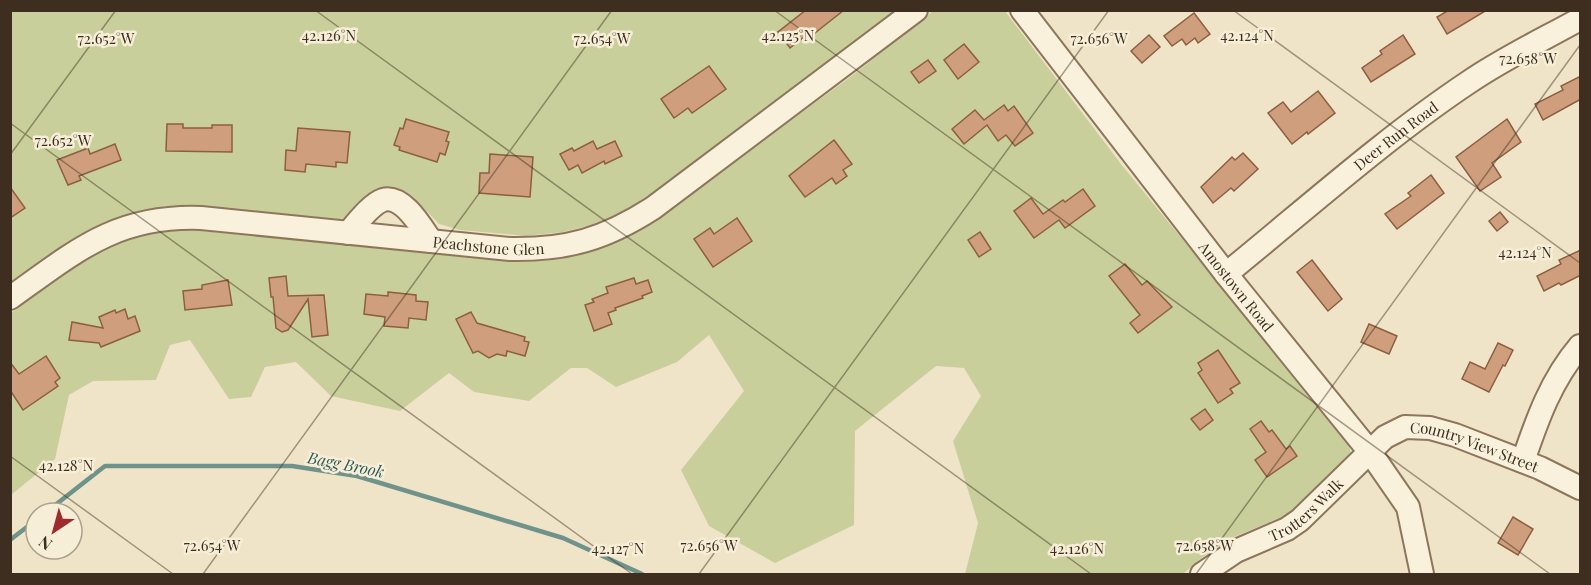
<svg xmlns="http://www.w3.org/2000/svg" width="1591" height="585" viewBox="0 0 1591 585" font-family="'Playfair Display',serif">
	<style>
		.green { fill: #c9cf9b }
		.lines { fill: none; stroke-linecap: round; stroke-linejoin: round }
		.stream { stroke: #6f938a; stroke-width: 4.5 }
		.building { fill: #cf9f7d; stroke: #8d5f41; stroke-width: 1.5 }
		.minor-casing { stroke: #8d765c; stroke-width: 26 }
		.minor { stroke: #faf1dc; stroke-width: 22 }
		.ticks { fill: none; stroke: #3d2e20; stroke-width: 1.5; stroke-opacity: 0.45 }
		.labels { text-anchor: middle; dominant-baseline: central; stroke-width: 5; stroke-linejoin: round; paint-order: stroke }
		.street-label { font-size: 15px; fill: #3d2e20; stroke: #f7eed8 }
		.water-label { font-size: 16px; font-style: italic; fill: #2f5d5a; stroke: #f7eed8 }
		.ticks-label { font-size: 15px; text-anchor: middle; fill: #3d2e20; stroke: #f7eed8; stroke-width: 5; stroke-linejoin: round; paint-order: stroke }
	</style>
	<rect width="100%" height="100%" fill="#f0e4c8"/>
	<g class="green">
		<path d="M934,10L1005,11L1121,164L1348,442L1351,453L1350,457L1299,507L1287,515L1229,539L1200,559L1183,574H965L978,523L953,441L981,396L964,368L936,366L855,431L854,525L775,563L709,526L681,470L744,391L709,335L677,362L616,387L587,368H571L529,401L474,392L449,373L400,411L331,396L296,362L265,367L251,397L229,399L190,340L170,345L156,380L93,381L69,395L55,459L11,495V313C63,275 113,232 180,229L515,260L580,254L626,236L673,206L853,75Z"/>
		<path d="M10,11H897L758,116L653,192L623,212L595,224L563,232L526,236L460,230L439,224L418,202L406,194L347,218L339,219L193,206H167L136,212L84,233L11,284Z"/>
	</g>
	<g class="lines">
		<g class="stream">
			<path d="M45,513L105,466H292L357,476L563,538L642,574"/>
			<path d="M10,540L36,520"/>
		</g>
	</g>
	<g class="building">
		<path d="M806,10H844L815,33L813,30L790,48L778,32Z"/>
		<path d="M1449,10H1487L1447,34L1437,17Z"/>
		<path d="M1194,13L1210,34L1198,43L1195,38L1186,45L1182,39L1172,46L1164,36Z"/>
		<path d="M1149,35L1160,47L1142,63L1131,51Z"/>
		<path d="M1403,35L1415,54L1371,82L1362,68L1382,54L1380,51Z"/>
		<path d="M964,44L979,62L958,79L944,60Z"/>
		<path d="M928,60L936,71L919,83L911,72Z"/>
		<path d="M709,66L726,89L692,113L688,108L674,118L661,99Z"/>
		<path d="M1581,76V99L1543,120L1535,104L1563,90L1561,86Z"/>
		<path d="M1318,91L1335,113L1308,134L1307,132L1292,144L1268,113L1283,102L1291,112Z"/>
		<path d="M1004,105L1008,111L1014,106L1033,133L1015,146L1006,135L998,141L987,125L964,144L952,129L975,110L984,120Z"/>
		<path d="M406,119L449,132L446,141L449,142L445,155L440,153L437,162L399,150L400,147L394,145L400,128L403,129Z"/>
		<path d="M1507,119L1521,142L1492,163L1501,177L1480,191L1456,157Z"/>
		<path d="M167,124H183V128H212V125H232V152L166,151Z"/>
		<path d="M298,128L350,132L347,163L336,162V167L306,164L305,172L285,170L286,150L296,151Z"/>
		<path d="M834,140L852,164L843,170L847,176L836,184L832,178L805,197L789,176Z"/>
		<path d="M593,141L597,149L615,141L622,156L605,164L604,161L582,173L578,165L569,170L560,154L572,148L574,151Z"/>
		<path d="M115,144L121,160L79,176L81,180L68,185L57,160L88,148L90,154Z"/>
		<path d="M1243,153L1258,169L1234,191L1231,188L1213,203L1201,187L1232,157L1235,160Z"/>
		<path d="M490,154L533,157L530,197L479,193L480,173H489Z"/>
		<path d="M1431,175L1444,193L1397,229L1385,214L1411,196L1408,193Z"/>
		<path d="M10,187L25,208L10,218Z"/>
		<path d="M1083,189L1095,206L1065,228L1059,220L1034,238L1014,211L1031,198L1043,214L1063,200L1065,202Z"/>
		<path d="M1500,212L1508,222L1497,231L1489,221Z"/>
		<path d="M737,218L752,241L713,267L694,239L710,228L714,234Z"/>
		<path d="M980,232L991,249L979,257L968,240Z"/>
		<path d="M1581,250V275L1561,285L1559,283L1544,291L1537,276L1561,264L1559,260Z"/>
		<path d="M1312,260L1342,299L1328,311L1297,272Z"/>
		<path d="M1125,264L1142,285L1147,281L1172,307L1138,333L1130,323L1140,315L1109,276Z"/>
		<path d="M286,276L288,296L324,295L328,335L312,337L308,299L288,330L282,332L276,328L273,297H271L269,278Z"/>
		<path d="M634,278L636,284L648,280L652,292L642,296L643,298L615,308L616,310L608,313L612,324L594,331L585,305L594,302L592,299L608,293L606,287Z"/>
		<path d="M228,280L232,305L185,310L183,291L202,289V285Z"/>
		<path d="M388,292L416,295V301L428,302L426,320L409,318L408,328L384,326L385,317L364,314L366,294L388,296Z"/>
		<path d="M125,309L128,319L135,316L140,331L101,347L99,343L69,340L72,322L103,328L99,317L115,310L116,313Z"/>
		<path d="M471,312L477,323L525,337L524,341L529,342L525,356L507,351L506,356L497,354L489,358L478,351L473,353L456,319Z"/>
		<path d="M1369,324L1397,336L1389,354L1361,342Z"/>
		<path d="M1498,343L1513,350L1505,366L1503,365L1489,392L1462,379L1470,362L1485,369Z"/>
		<path d="M1218,350L1240,383L1230,389L1233,393L1218,403L1198,373L1202,370L1198,363Z"/>
		<path d="M46,356L60,378L55,382L58,386L23,410L10,390V362L19,374Z"/>
		<path d="M1205,409L1213,420L1200,430L1191,419Z"/>
		<path d="M1261,421L1269,432L1272,430L1286,449L1290,446L1297,456L1267,477L1255,460L1266,452L1250,429Z"/>
		<path d="M1513,517L1533,529L1518,555L1498,543Z"/>
	</g>
	<g class="lines">
		<g class="minor-casing">
			<g id="minor">
				<path id="s1" d="M1022,10L1226,274L1370,452L1408,507L1422,574"/>
				<path d="M348,233C356,224 371,204 383,200C403,194 422,228 431,241"/>
				<path id="s2" d="M1226,274C1305,210 1385,138 1469,82C1504,58 1544,39 1580,19"/>
				<path id="s3" d="M10,298C76,251 116,215 201,218L510,249C567,250 605,239 653,208L916,10"/>
				<path d="M1523,461C1537,420 1551,380 1580,346"/>
				<path id="s4" d="M1202,574L1236,551L1287,529L1300,520L1385,437L1405,427L1430,428L1455,435L1540,468L1580,488"/>
			</g>
		</g>
		<use href="#minor" class="minor"/>
	</g>
	<path class="ticks" d="M315,10L1091,574M774,10L1550,574M1233,10L1580,263M10,123L632,574M10,155L116,10M10,456L173,574M203,574L612,10M699,574L1109,10M1196,574L1580,45"/>
	<g class="labels">
		<g class="street-label">
			<text stroke="none"><textPath href="#s2" startOffset="219">Deer Run Road</textPath></text>
			<text stroke="none"><textPath href="#s3" startOffset="501">Peachstone Glen</textPath></text>
			<text stroke="none"><textPath href="#s1" startOffset="350">Amostown Road</textPath></text>
			<text stroke="none"><textPath href="#s4" startOffset="326">Country View Street</textPath></text>
			<text stroke="none"><textPath href="#s4" startOffset="123">Trotters Walk</textPath></text>
		</g>
		<g class="water-label">
			<text transform="translate(346 464) rotate(11)">Bagg Brook</text>
		</g>
	</g>
	<g class="ticks-label">
		<text x="329" y="41">42.126°N</text>
		<text x="788" y="41">42.125°N</text>
		<text x="1247" y="41">42.124°N</text>
		<text x="106" y="44">72.652°W</text>
		<text x="602" y="44">72.654°W</text>
		<text x="1099" y="44">72.656°W</text>
		<text x="1528" y="64">72.658°W</text>
		<text x="63" y="146">72.652°W</text>
		<text x="1525" y="258">42.124°N</text>
		<text x="66" y="471">42.128°N</text>
		<text x="212" y="551">72.654°W</text>
		<text x="709" y="551">72.656°W</text>
		<text x="1205" y="551">72.658°W</text>
		<text x="618" y="554">42.127°N</text>
		<text x="1077" y="554">42.126°N</text>
	</g>
	<rect width="1591" height="585" fill="none" stroke="#3d2e20" stroke-width="24"/>
	<g transform="translate(54 531) rotate(216)"><circle r="28" fill="#f7eed8" stroke="#ada18e" stroke-width="1.5"/>
	<path d="M0-4.5L10 22L0 15L-10 22Z" fill="#9e2a2b"/>
	<text y="-9" font-size="16" font-weight="bold" text-anchor="middle" fill="#3d2e20">N</text>
	</g>
</svg>
